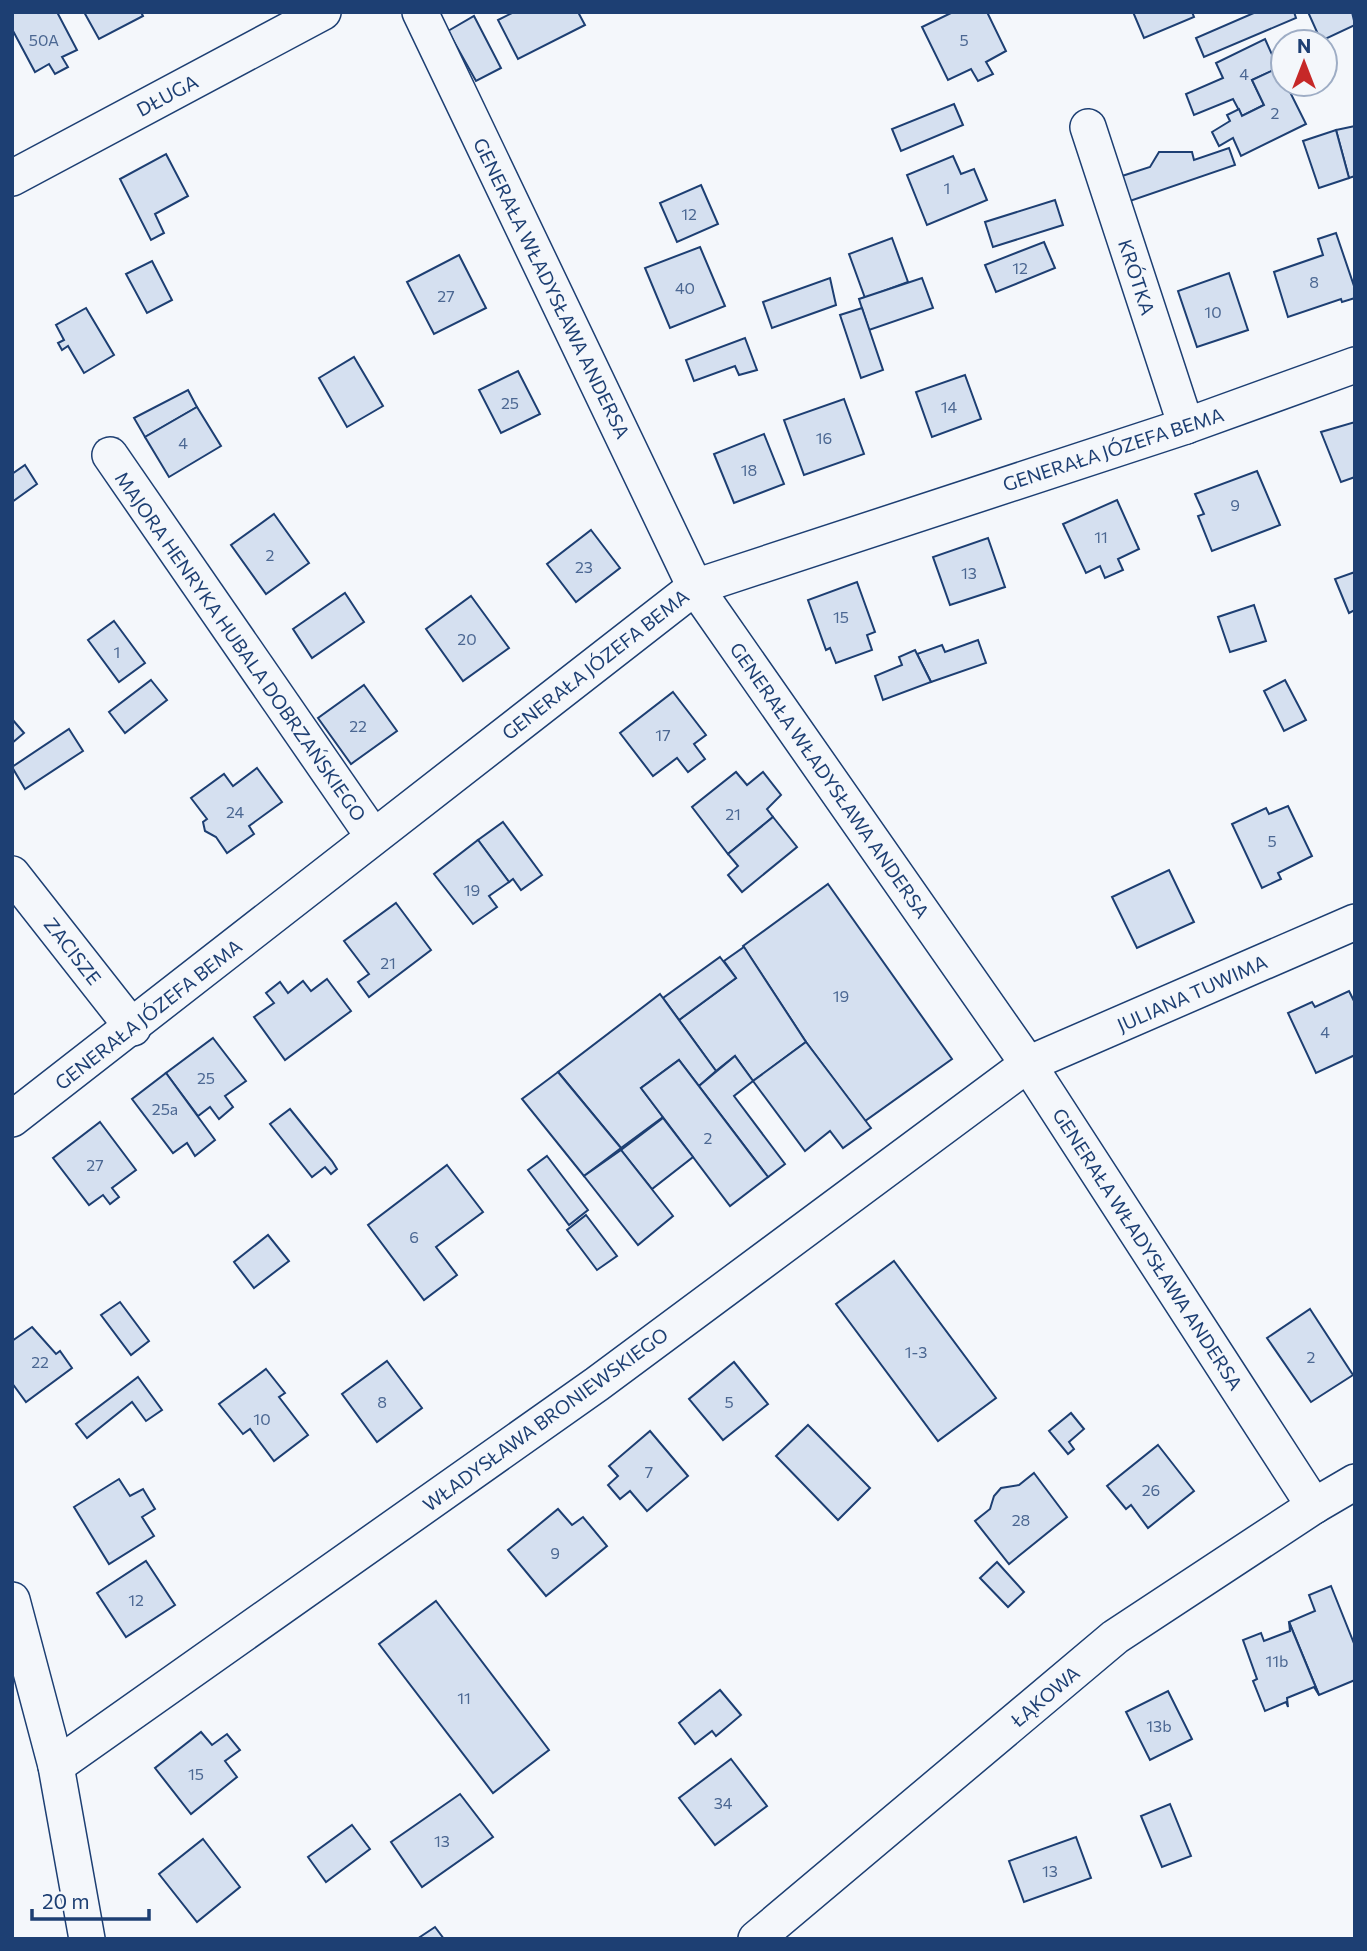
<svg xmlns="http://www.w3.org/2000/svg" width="1367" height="1951" viewBox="0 0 1367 1951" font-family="Commissioner,sans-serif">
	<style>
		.building { fill: #d5e0f0; stroke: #1d3f73; stroke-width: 2 }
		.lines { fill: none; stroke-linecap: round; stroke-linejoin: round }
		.minor-casing { stroke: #1d3f73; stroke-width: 38 }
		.minor { stroke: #f4f7fb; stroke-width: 35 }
		.labels { text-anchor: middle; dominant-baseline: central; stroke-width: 5; stroke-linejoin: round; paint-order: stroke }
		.number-label { font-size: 16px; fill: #4b6792 }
		.street-label { font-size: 19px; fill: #1d3f73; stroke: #f4f7fb }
	</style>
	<rect width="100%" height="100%" fill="#f4f7fb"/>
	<g class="building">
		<path d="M12,12H57L77,50L62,57L68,67L55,74L49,64L35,72L12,29Z"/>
		<path d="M84,12H141L143,16L99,39Z"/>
		<path d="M514,12H578L585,25L518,59L498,20Z"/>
		<path d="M953,12H987L1006,51L986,62L993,74L978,81L971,69L948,80L922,27Z"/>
		<path d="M1133,12H1192L1194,17L1144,38Z"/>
		<path d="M1256,12H1294L1296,18L1204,57L1196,38Z"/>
		<path d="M1308,12H1352L1355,25L1321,41Z"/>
		<path d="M474,16L501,68L476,81L448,31Z"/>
		<path d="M1265,39L1278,68L1252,80L1264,105L1242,116L1233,99L1194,115L1186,94L1223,78L1216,63Z"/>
		<path d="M1278,68L1283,84H1286L1306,124L1241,156L1233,138L1219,146L1212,132L1230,121L1227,115L1239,109L1242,116L1264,105L1252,80Z"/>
		<path d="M954,104L963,125L901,151L892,129Z"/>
		<path d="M1355,126V176L1349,178L1336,130Z"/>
		<path d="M1336,130L1349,178L1319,188L1303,141Z"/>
		<path d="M1229,148L1235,165L1127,202L1119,177L1150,167L1159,152H1192L1194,160Z"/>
		<path d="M166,154L188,196L155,214L164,233L151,240L120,179Z"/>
		<path d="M953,156L961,174L974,169L987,200L927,225L907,175Z"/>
		<path d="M701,185L718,224L677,242L660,203Z"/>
		<path d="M1055,200L1063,225L993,247L985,222Z"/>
		<path d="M1336,233L1355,289V298L1342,302L1341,299L1288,317L1274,272L1323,255L1318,239Z"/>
		<path d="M892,238L908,282L865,298L849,254Z"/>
		<path d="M1044,242L1055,268L996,292L985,265Z"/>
		<path d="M700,247L725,306L670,328L645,268Z"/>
		<path d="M459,255L486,308L434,334L407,282Z"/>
		<path d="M152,261L172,300L147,313L126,274Z"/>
		<path d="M1229,273L1248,330L1197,347L1178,291Z"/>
		<path d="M830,278L836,305L772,328L763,302Z"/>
		<path d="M922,278L933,308L869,330L859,299Z"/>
		<path d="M86,308L114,355L84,373L68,346L62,350L58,343L64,340L56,325Z"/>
		<path d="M862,308L883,370L861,378L840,315Z"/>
		<path d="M745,338L757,370L739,375L735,366L694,381L686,360Z"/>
		<path d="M354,357L383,406L347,427L319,378Z"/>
		<path d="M518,371L540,414L501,433L479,390Z"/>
		<path d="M965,375L981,419L932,437L916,392Z"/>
		<path d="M188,390L197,407L145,437L134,418Z"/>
		<path d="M844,399L864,454L804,475L784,420Z"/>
		<path d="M197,407L221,446L169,477L145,437Z"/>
		<path d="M1355,422V477L1341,482L1321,432Z"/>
		<path d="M764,434L784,484L734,503L714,454Z"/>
		<path d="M25,465L37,484L12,502V474Z"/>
		<path d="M1257,471L1280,525L1212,551L1198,516L1204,514L1195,494Z"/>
		<path d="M1117,500L1139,549L1118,559L1123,570L1105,578L1100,566L1086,573L1063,524Z"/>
		<path d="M274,514L309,563L266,594L231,545Z"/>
		<path d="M591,530L620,568L576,602L547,564Z"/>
		<path d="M988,538L1005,587L950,605L933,557Z"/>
		<path d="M1355,572V610L1349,613L1335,579Z"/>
		<path d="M857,582L875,632L867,635L872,650L836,663L830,648L826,650L808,600Z"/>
		<path d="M345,593L364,622L312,658L293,629Z"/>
		<path d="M471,596L509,648L463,681L426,629Z"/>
		<path d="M1254,605L1266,641L1230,652L1218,617Z"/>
		<path d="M114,621L145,663L119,682L88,640Z"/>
		<path d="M978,640L986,663L931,682L917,654L942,645L945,652Z"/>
		<path d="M915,650L931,682L883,700L875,676L902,665L899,657Z"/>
		<path d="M151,680L167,700L125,733L109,712Z"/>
		<path d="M1285,680L1306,720L1284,731L1264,691Z"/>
		<path d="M364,685L397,731L351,764L318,718Z"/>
		<path d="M673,692L706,735L694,744L705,759L688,772L677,758L653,776L620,733Z"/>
		<path d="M12,719L24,733L12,743Z"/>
		<path d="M69,729L83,751L25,789L12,767Z"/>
		<path d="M257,768L282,802L249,826L254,834L227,853L216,837L205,831L203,822L207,819L191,798L224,774L233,786Z"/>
		<path d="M736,772L747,785L763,772L781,795L767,809L773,817L728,854L692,807Z"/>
		<path d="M1288,806L1312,856L1278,873L1281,879L1262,888L1232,824L1266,808L1269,814Z"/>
		<path d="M773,817L797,847L742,892L728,875L738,866L728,854Z"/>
		<path d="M503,822L542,875L521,890L513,879L509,882L478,840Z"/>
		<path d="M478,840L509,882L489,896L497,907L473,924L434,874Z"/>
		<path d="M1169,870L1194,922L1137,948L1112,897Z"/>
		<path d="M828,884L952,1059L865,1121L806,1042L743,946Z"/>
		<path d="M396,903L431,950L369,997L358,982L369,974L344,941Z"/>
		<path d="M744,947L806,1042L753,1081L735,1056L716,1071L679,1020L736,978L724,961Z"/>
		<path d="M720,957L736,978L679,1020L663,998Z"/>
		<path d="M327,979L351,1011L285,1060L254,1017L274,1003L266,993L280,982L288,993L303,981L311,991Z"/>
		<path d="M1349,991L1355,1003V1055L1316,1073L1288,1013L1312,1002L1315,1007Z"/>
		<path d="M660,994L716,1071L699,1086L679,1060L641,1088L663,1117L621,1148L558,1072Z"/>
		<path d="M213,1038L246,1081L225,1096L233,1107L219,1119L210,1107L198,1116L166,1073Z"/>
		<path d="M806,1042L871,1128L843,1148L830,1131L805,1151L753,1081Z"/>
		<path d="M735,1056L753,1081L734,1096L785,1164L768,1177L699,1086Z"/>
		<path d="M679,1060L768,1177L730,1206L641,1088Z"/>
		<path d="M558,1072L621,1148L584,1176L522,1099Z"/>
		<path d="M166,1073L215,1140L195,1156L187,1143L173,1153L132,1099Z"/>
		<path d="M290,1109L332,1161L337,1169L331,1174L325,1167L312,1177L270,1124Z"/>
		<path d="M663,1118L693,1157L652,1189L621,1150Z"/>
		<path d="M100,1122L136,1170L112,1188L119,1197L110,1204L103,1195L89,1205L53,1158Z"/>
		<path d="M621,1150L673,1216L638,1245L584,1176Z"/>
		<path d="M547,1156L588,1210L569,1225L528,1170Z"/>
		<path d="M447,1165L483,1212L436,1247L457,1275L424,1300L368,1225Z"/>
		<path d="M586,1215L617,1256L597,1270L567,1230Z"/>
		<path d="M268,1235L289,1261L254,1288L234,1262Z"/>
		<path d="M894,1261L996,1398L938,1441L836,1304Z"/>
		<path d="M120,1302L149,1341L131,1355L101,1315Z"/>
		<path d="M1310,1309L1353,1375L1311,1402L1267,1338Z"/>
		<path d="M32,1327L56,1354L60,1351L72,1368L26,1402L12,1383V1341Z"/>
		<path d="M387,1361L422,1408L377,1442L342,1394Z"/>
		<path d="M734,1362L768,1404L723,1440L689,1399Z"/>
		<path d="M266,1369L285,1393L279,1397L308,1435L274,1461L250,1429L243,1434L219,1404Z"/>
		<path d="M138,1377L162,1410L146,1421L132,1402L87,1438L76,1424Z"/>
		<path d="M1071,1413L1084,1429L1069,1442L1074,1449L1068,1454L1049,1431Z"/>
		<path d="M808,1425L870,1488L838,1520L776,1456Z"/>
		<path d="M650,1431L688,1476L647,1511L630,1491L620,1499L608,1485L618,1476L609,1466Z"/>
		<path d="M1158,1445L1194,1491L1148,1528L1131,1505L1126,1509L1107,1486Z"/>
		<path d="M1034,1473L1067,1517L1009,1564L975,1521L990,1509L994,1496L1001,1488L1019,1485Z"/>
		<path d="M119,1479L130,1496L143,1489L155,1509L142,1517L154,1536L109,1564L74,1507Z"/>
		<path d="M558,1509L572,1525L583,1517L607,1546L546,1596L508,1550Z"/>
		<path d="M146,1561L175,1605L126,1637L97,1593Z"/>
		<path d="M997,1562L1024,1592L1008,1607L980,1578Z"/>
		<path d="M1331,1586L1355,1646V1680L1319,1695L1289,1622L1315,1611L1309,1595Z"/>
		<path d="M436,1601L549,1750L493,1793L379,1644Z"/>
		<path d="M1289,1622L1319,1695L1314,1687L1287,1698L1288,1707L1286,1702L1265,1711L1253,1681L1257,1679L1243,1640L1261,1633L1264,1641L1290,1631Z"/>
		<path d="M720,1690L741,1715L716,1736L712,1731L695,1744L679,1723Z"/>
		<path d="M1168,1691L1192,1739L1150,1760L1126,1712Z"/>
		<path d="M201,1732L212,1745L227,1734L240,1750L225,1761L237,1777L191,1814L155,1768Z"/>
		<path d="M731,1759L767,1806L715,1845L679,1798Z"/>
		<path d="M460,1794L493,1837L422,1887L391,1842Z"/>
		<path d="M1170,1804L1191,1856L1162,1867L1141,1816Z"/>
		<path d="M352,1825L370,1849L326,1882L308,1857Z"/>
		<path d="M1076,1837L1091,1878L1024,1902L1009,1861Z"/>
		<path d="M203,1839L240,1887L197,1922L159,1874Z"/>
		<path d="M435,1927L444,1939H417Z"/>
	</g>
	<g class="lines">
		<g class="minor-casing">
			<g id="minor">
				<path d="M420,12L695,587L1028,1064L1314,1506"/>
				<path d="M1088,127L1186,426"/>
				<path d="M12,178L323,12"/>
				<path d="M110,455L373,836"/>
				<path d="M12,874L133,1028"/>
				<path d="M12,1119L695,587L1186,426L1355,365"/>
				<path d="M12,1600L56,1766L87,1939"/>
				<path d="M56,1766L597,1384L1028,1064L1355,922"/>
				<path d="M756,1939L1115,1637L1314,1506L1355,1482"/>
			</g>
		</g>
		<use href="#minor" class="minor"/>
	</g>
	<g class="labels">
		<g class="number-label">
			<text x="44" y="39">50A</text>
			<text x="964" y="39">5</text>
			<text x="1244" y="73">4</text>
			<text x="1275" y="112">2</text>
			<text x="947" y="187">1</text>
			<text x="689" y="213">12</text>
			<text x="1020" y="267">12</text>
			<text x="1314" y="281">8</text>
			<text x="685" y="287">40</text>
			<text x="446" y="295">27</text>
			<text x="1213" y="311">10</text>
			<text x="510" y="402">25</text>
			<text x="949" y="406">14</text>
			<text x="824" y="437">16</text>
			<text x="183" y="442">4</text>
			<text x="749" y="469">18</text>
			<text x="1235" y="504">9</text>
			<text x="1101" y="536">11</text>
			<text x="270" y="554">2</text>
			<text x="584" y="566">23</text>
			<text x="969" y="572">13</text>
			<text x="841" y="616">15</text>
			<text x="467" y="638">20</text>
			<text x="117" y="651">1</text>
			<text x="358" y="725">22</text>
			<text x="663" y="734">17</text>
			<text x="235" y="811">24</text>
			<text x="733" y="813">21</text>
			<text x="1272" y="840">5</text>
			<text x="472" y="889">19</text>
			<text x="388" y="962">21</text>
			<text x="841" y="995">19</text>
			<text x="1325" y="1031">4</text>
			<text x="206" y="1077">25</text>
			<text x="165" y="1108">25a</text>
			<text x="708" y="1137">2</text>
			<text x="95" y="1164">27</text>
			<text x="414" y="1236">6</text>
			<text x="916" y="1351">1-3</text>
			<text x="1311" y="1356">2</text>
			<text x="40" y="1361">22</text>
			<text x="382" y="1401">8</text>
			<text x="729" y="1401">5</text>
			<text x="262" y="1418">10</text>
			<text x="649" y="1471">7</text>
			<text x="1151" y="1489">26</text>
			<text x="1021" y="1519">28</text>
			<text x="555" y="1552">9</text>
			<text x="136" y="1599">12</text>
			<text x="1277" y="1660">11b</text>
			<text x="464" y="1697">11</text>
			<text x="1159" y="1725">13b</text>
			<text x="196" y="1773">15</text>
			<text x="723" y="1802">34</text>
			<text x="442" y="1840">13</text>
			<text x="1050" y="1870">13</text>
		</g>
		<g class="street-label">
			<text transform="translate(167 95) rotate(-28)">DŁUGA</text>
			<text transform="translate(1137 277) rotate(72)">KRÓTKA</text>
			<text transform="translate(552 288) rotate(64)">GENERAŁA WŁADYSŁAWA ANDERSA</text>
			<text transform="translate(1113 449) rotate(-18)">GENERAŁA JÓZEFA BEMA</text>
			<text transform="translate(241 646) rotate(55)">MAJORA HENRYKA HUBALA DOBRZAŃSKIEGO</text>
			<text transform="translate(595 664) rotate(-38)">GENERAŁA JÓZEFA BEMA</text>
			<text transform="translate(830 780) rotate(55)">GENERAŁA WŁADYSŁAWA ANDERSA</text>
			<text transform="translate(73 951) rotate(52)">ZACISZE</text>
			<text transform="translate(1192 993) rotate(-24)">JULIANA TUWIMA</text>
			<text transform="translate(148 1014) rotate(-38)">GENERAŁA JÓZEFA BEMA</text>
			<text transform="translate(1148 1249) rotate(57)">GENERAŁA WŁADYSŁAWA ANDERSA</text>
			<text transform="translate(545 1419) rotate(-36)">WŁADYSŁAWA BRONIEWSKIEGO</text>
			<text transform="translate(1045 1696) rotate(-40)">ŁĄKOWA</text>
		</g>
	</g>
	<rect width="1367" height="1951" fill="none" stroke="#1d3f73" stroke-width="28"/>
	<g transform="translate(1304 63)"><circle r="33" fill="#f4f7fb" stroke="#9eadc5" stroke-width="2"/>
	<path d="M0-5L12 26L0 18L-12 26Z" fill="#c62828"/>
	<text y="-10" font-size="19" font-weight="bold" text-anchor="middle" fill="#1d3f73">N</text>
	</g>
	<path d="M32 1909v10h117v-10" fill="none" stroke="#1d3f73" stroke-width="3.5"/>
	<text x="42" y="1909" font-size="21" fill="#1d3f73" stroke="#f4f7fb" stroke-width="5" paint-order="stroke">20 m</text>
</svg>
